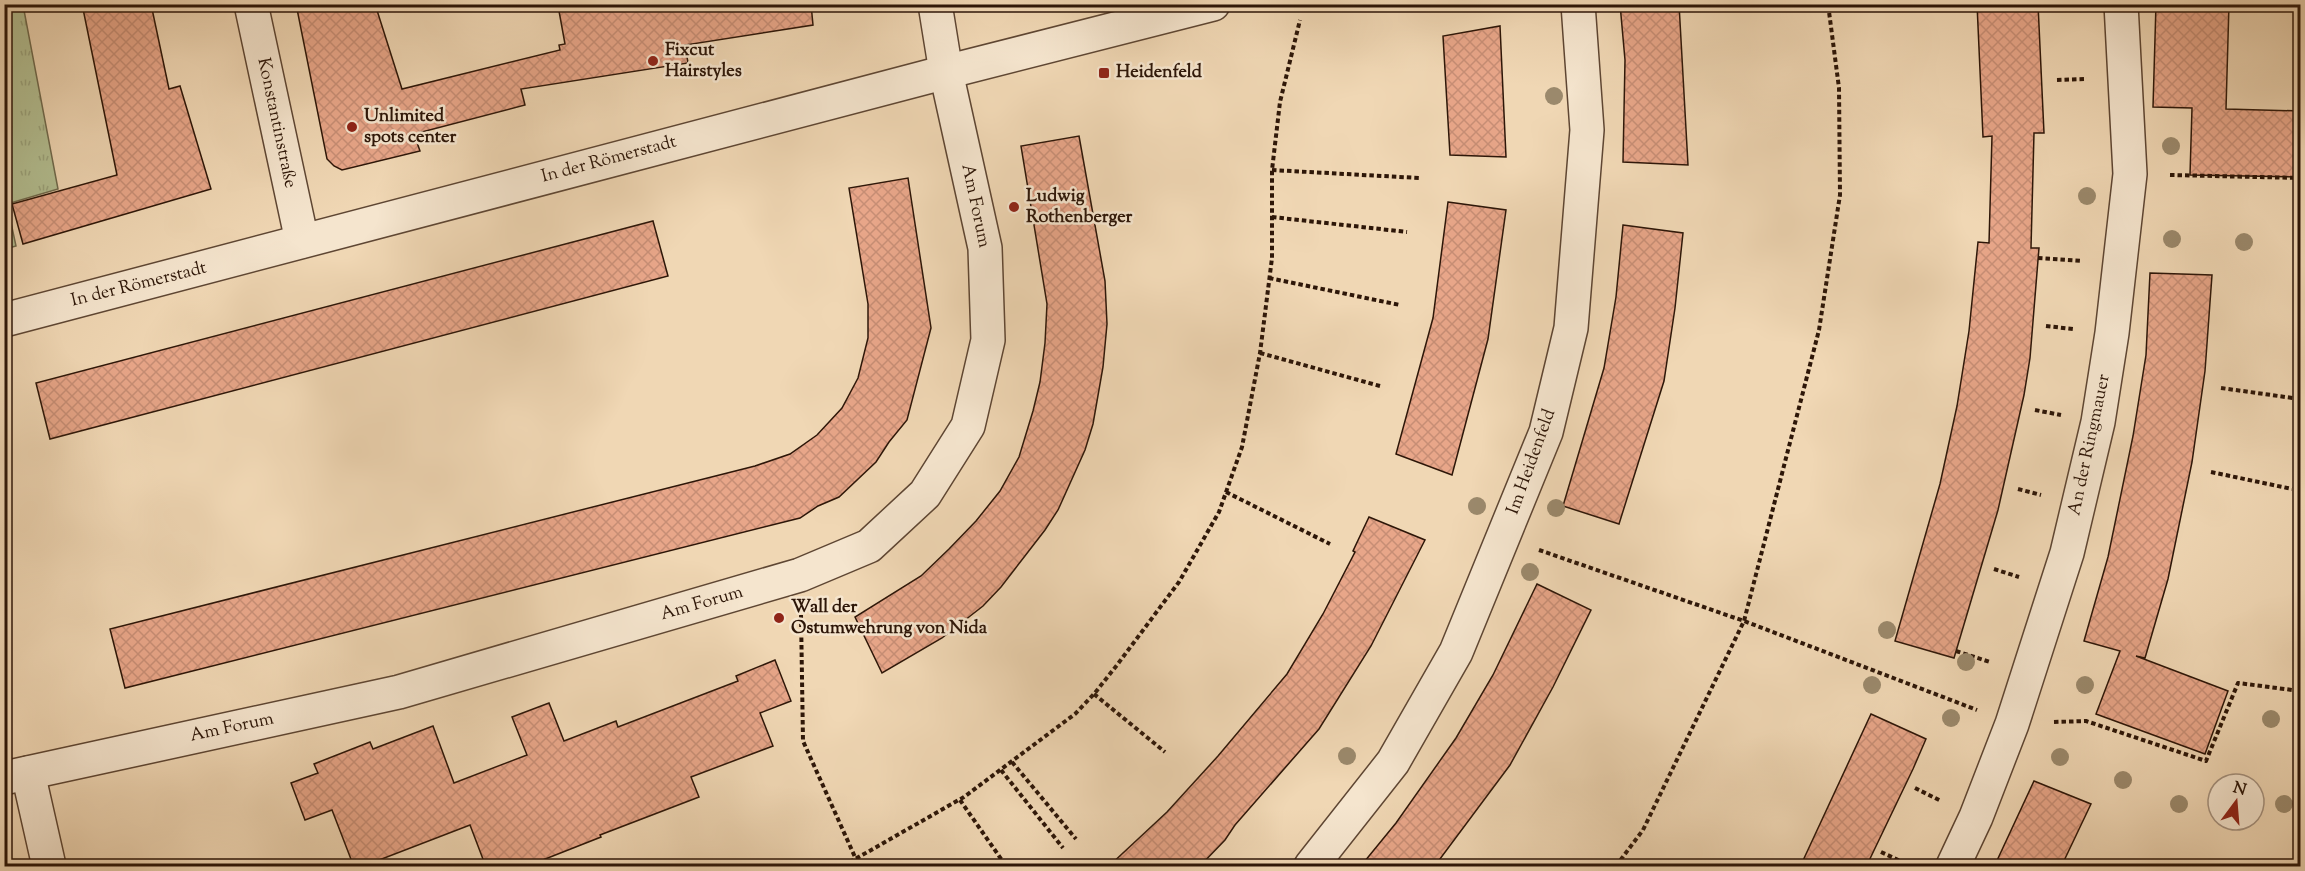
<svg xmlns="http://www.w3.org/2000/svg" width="2305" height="871" viewBox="0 0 2305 871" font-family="'Sorts Mill Goudy',serif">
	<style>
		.grass { fill: url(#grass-tufts); stroke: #706a4d; stroke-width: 1.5 }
		.building { fill: url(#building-cross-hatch); stroke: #2d1608; stroke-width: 1.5 }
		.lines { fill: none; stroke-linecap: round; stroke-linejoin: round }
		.minor-casing { stroke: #5e4633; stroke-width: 36 }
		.tertiary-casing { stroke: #5e4633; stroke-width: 36 }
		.path { stroke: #2d1608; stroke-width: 4; stroke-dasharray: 4.5 3; stroke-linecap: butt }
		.minor { stroke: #f5e5ce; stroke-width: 33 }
		.tertiary { stroke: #f5e5ce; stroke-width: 33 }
		.tree { fill: #9b896c }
		.poi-dot { fill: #8f2418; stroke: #f5e5ce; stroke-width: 2 }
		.labels { text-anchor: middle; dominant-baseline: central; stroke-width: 5; stroke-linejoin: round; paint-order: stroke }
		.poi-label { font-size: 18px; font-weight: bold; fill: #2d1608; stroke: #f5e5ce; text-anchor: start }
		.street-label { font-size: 18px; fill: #2d1608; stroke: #f5e5ce }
	</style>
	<defs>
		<pattern id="grass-tufts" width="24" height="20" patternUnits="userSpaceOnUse" patternTransform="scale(1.5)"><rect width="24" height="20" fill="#b3bf92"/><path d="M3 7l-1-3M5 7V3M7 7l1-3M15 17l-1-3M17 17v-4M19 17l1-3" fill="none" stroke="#9aa37c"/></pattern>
		<pattern id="building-cross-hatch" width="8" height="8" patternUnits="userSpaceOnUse" patternTransform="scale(1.5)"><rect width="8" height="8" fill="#e8a689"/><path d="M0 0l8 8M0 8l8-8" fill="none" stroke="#c78e75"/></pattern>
	</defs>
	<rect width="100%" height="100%" fill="#f0d7b4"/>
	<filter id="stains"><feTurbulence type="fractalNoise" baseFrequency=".00333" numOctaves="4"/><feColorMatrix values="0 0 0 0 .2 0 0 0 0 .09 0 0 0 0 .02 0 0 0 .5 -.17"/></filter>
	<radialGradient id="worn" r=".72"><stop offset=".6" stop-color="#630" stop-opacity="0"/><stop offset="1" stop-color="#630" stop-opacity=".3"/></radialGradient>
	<path class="grass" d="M5,4L23,5L58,189L7,204L16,246L5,249Z"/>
	<g class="building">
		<path d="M82,4H151L169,89L180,86L211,189L23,244L12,204L117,175Z"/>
		<path d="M296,4H375L402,89L560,50L559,45L565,44L559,11L597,4H811L813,25L685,45L688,63L521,89L525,105L414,134L420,151L342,170L334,166L327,159Z"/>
		<path d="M1620,4H1679L1688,165L1623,162L1625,60Z"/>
		<path d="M1977,4H2038L2044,133H2034L2031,248H2039L2030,358L2024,395L1998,510L1954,658L1895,641L1940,484L1957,406L1969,331L1978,242L1989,243L1992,136L1983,137Z"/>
		<path d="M2156,4H2229L2226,109L2301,111V177L2190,175L2192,108L2153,107Z"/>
		<path d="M1500,26L1506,157L1450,155L1443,36Z"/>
		<path d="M1079,136L1105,281L1107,324L1103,367L1093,424L1085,450L1058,510L1045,530L1001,587L983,606L942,638L882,673L855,617L921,576L949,549L976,521L1000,491L1019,457L1033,411L1040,382L1045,343L1047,304L1021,146Z"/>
		<path d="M908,178L931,328L907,420L889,442L876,462L839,497L818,506L800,518L125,688L110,629L755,466L790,454L817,435L842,408L858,378L868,338V304L849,188Z"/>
		<path d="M1448,202L1506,210L1488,339L1452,475L1396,454L1433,318Z"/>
		<path d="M653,221L668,276L50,439L36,383Z"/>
		<path d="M1623,225L1683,233L1675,308L1664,381L1619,524L1563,506L1604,368L1616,297Z"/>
		<path d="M2150,273L2212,275L2205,371L2192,462L2168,579L2145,658L2136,656L2228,691L2205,754L2096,714L2120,651L2084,641L2108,557L2133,436L2146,355Z"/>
		<path d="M1369,517L1425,540L1371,646L1319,729L1235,825L1225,840L1199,867H1108L1167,812L1218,756L1287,674L1323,614L1355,552L1353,551Z"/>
		<path d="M1537,584L1591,610L1553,687L1510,765L1434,867H1360L1396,823L1456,738L1493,675Z"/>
		<path d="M775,660L791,701L760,713L773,746L691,777L699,797L600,835L601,837L525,867H486L470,825L361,867H354L332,810L305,820L291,783L318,773L314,764L370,742L373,749L433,726L454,783L527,755L512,717L549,703L564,741L616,721L618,727L738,681L736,676Z"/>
		<path d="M1871,714L1926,739L1913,769L1866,867H1800Z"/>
		<path d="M2034,781L2091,804L2061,867H1994Z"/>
	</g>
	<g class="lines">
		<g class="minor-casing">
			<g id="minor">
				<path d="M251,4L302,241"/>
				<path d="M28,773L49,866"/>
				<path d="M4,778L399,692L800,575L869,546L925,494L968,426L988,340L985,248L946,72L935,4"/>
				<path d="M1311,866L1393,762L1456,652L1546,432L1571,328L1587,130L1578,4"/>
				<path d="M1953,866L1976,817L2012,724L2067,553L2098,422L2112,333L2130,174L2121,4"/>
			</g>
		</g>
		<g class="tertiary-casing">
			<path id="tertiary" d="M4,320L946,72L1213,4"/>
		</g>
		<g class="path">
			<path d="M2057,80L2087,79"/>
			<path d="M1272,170L1419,178"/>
			<path d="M2170,175L2300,178"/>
			<path d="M1272,217L1407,232"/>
			<path d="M2038,258L2082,261"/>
			<path d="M1269,278L1400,305"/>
			<path d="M2046,326L2073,329"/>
			<path d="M1260,353L1380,386"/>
			<path d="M2221,388L2300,399"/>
			<path d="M2035,410L2061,415"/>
			<path d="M2211,472L2292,489"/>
			<path d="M2018,489L2041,495"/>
			<path d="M1226,492L1330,544"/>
			<path d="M1539,550L1744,621L1977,710"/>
			<path d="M1994,569L2019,577"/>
			<path d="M801,615L803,741L859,866"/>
			<path d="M1956,651L1990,662"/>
			<path d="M1094,694L1165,752"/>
			<path d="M2054,722L2086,721L2206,761L2238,683L2300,691"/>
			<path d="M1012,762L1076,839"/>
			<path d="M1001,770L1063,848"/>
			<path d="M1915,788L1941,801"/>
			<path d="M960,800L1006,866"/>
			<path d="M1881,852L1911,866"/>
			<path d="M843,866L964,797L1075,714L1094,694L1117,665L1179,582L1219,512L1242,447L1260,353L1272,258V170L1280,102L1300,20"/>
			<path d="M1616,866L1643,830L1744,621L1819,330L1840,195L1839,88L1828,4"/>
		</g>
		<use href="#minor" class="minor"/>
		<use href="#tertiary" class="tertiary"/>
	</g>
	<g class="tree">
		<circle cx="1554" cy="96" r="9"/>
		<circle cx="2171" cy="146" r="9"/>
		<circle cx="2087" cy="196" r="9"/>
		<circle cx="2172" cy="239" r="9"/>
		<circle cx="2244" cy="242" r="9"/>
		<circle cx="1477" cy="506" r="9"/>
		<circle cx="1556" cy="508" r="9"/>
		<circle cx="1530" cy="572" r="9"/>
		<circle cx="1887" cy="630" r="9"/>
		<circle cx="1966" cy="662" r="9"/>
		<circle cx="1872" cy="685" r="9"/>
		<circle cx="2085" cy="685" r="9"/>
		<circle cx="1951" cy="718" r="9"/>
		<circle cx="2271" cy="719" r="9"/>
		<circle cx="1347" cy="756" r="9"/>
		<circle cx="2060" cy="757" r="9"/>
		<circle cx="2123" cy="780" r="9"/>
		<circle cx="2179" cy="804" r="9"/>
		<circle cx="2284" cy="804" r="9"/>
	</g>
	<g class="poi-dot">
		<circle cx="653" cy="61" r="6"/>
		<rect x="1098" y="67" width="12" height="12" rx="3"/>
		<circle cx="352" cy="127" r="6"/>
		<circle cx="1014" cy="207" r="6"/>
		<circle cx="779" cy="618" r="6"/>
	</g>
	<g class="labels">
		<g class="poi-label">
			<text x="665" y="51">Fixcut<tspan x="665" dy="21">Hairstyles</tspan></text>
			<text x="1116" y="73">Heidenfeld</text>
			<text x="364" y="117">Unlimited<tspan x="364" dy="21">spots center</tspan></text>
			<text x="1026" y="197">Ludwig<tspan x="1026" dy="21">Rothenberger</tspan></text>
			<text x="791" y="608">Wall der<tspan x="791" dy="21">Ostumwehrung von Nida</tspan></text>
		</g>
		<g class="street-label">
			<text transform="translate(276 123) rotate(78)">Konstantinstraße</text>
			<text transform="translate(609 160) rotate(-15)">In der Römerstadt</text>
			<text transform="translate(975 206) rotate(78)">Am Forum</text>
			<text transform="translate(139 285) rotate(-14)">In der Römerstadt</text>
			<text transform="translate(2090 445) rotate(-78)">An der Ringmauer</text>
			<text transform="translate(1532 462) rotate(-70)">Im Heidenfeld</text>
			<text transform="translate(702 604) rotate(-16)">Am Forum</text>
			<text transform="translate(232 728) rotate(-12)">Am Forum</text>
		</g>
	</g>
	<rect width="2305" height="871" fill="none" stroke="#f0d7b4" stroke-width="24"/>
	<rect x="6" y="6" width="2293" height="859" fill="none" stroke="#2d1608" stroke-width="3"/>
	<rect x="12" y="12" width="2281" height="847" fill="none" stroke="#2d1608" stroke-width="1.5"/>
	<g transform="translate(2236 802) rotate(16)"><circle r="28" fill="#f5e5ce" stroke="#a5927f" stroke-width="1.5"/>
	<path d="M0-4.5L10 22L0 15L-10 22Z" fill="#8f2418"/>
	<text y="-9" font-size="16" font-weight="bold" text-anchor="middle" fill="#2d1608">N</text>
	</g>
	<rect width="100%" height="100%" filter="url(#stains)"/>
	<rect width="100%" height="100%" fill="url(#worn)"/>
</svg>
